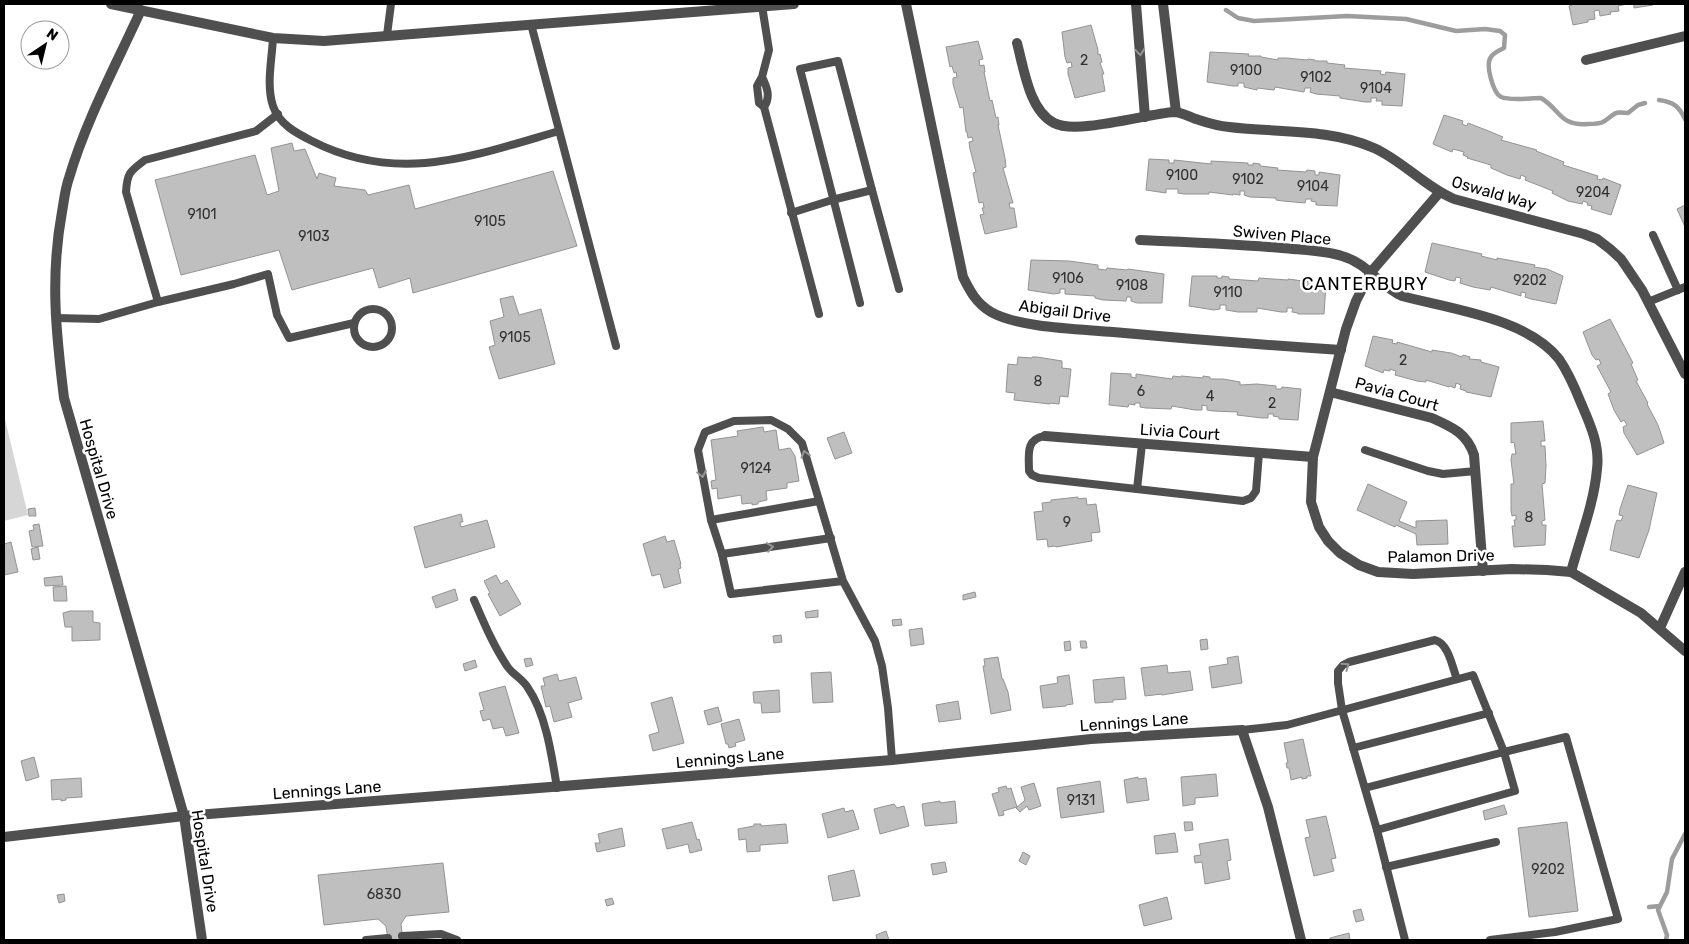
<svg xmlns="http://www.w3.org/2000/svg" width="1689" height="944" viewBox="0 0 1689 944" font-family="Rubik,sans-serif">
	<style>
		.green { fill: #d6d6d6 }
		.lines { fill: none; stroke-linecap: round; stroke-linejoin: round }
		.stream { stroke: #9d9d9d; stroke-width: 4.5 }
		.building { fill: #bfbfbf; stroke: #939393 }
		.service { stroke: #4f4f4f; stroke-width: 8 }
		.minor { stroke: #4f4f4f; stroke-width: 10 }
		.tertiary { stroke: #4f4f4f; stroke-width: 10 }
		.oneway { stroke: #959595 }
		.labels { text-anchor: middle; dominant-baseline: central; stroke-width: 5; stroke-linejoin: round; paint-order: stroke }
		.number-label { font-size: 14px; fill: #303030 }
		.street-label { font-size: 16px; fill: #000; stroke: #fff }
		.neighbourhood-label { font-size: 18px; letter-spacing: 1px; fill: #000; stroke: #fff }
	</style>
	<rect width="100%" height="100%" fill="#fff"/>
	<path class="green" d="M4,415L28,515L4,521Z"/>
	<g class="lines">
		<g class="stream">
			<path d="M1226,10L1238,18L1254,21L1347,16L1406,19L1456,31L1485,29L1500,31L1505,35L1504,48C1500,50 1493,53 1491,57C1485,64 1493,93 1501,97C1511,101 1530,98 1541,98C1561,110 1559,126 1588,124C1593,124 1599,124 1603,122C1616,114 1612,111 1628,113L1638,105L1645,103"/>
			<path d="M1659,100C1673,102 1679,106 1685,119"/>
			<path d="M1649,907L1660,906"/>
			<path d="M1666,940L1667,935L1658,910L1667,892L1672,859L1685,834"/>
		</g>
	</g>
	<g class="building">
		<path d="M1572,4H1627L1618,6L1619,11L1610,12L1611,14L1600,16L1599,10L1594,11L1595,19L1588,20V22L1573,25L1569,6L1572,5Z"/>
		<path d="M1634,4H1653V5L1634,8Z"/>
		<path d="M1091,25L1098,50V55L1100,54L1102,62L1100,63L1104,74H1102L1105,91L1075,98L1068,74V68L1072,67L1071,62L1067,63L1065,57L1062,32Z"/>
		<path d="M978,41L983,59L979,60L980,66L984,65L985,72H984L990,101L992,100L996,118L998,117L999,125H998L1005,158L1006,167L1003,168L1013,203H1009L1010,208H1014L1017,227L985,234L980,215L984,214L982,208H984L983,202L979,203L973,173L976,172L970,149L969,142L973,141L972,137L968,138L967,132H966L963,107L960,108L953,84V78L957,77L956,72L954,73L952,66L950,67L946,47Z"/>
		<path d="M1210,52L1249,54L1248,56H1261V57L1278,60V58H1286L1307,60L1308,59L1315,60V61H1327V63L1345,65L1344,68L1381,71L1380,74L1385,75L1386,72L1405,74L1402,106L1382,105V101H1376L1377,98H1371V102H1365L1340,98V96L1316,94L1310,92L1311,88H1305L1304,92L1275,87L1274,90L1257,88V90L1244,87V83H1238V86H1233L1207,82Z"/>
		<path d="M1444,115L1463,121L1462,124L1467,126L1468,123L1486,130L1503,137L1501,140L1537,150L1536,151L1564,162L1563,165L1598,176L1597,179L1602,180L1603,178L1621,185L1611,215L1591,209L1592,206L1587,205L1588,203L1583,201L1582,204L1568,201L1552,193L1553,191L1525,180L1526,177L1521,175L1520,179L1507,175L1491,168V165L1467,158L1468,157L1463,155L1464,152L1453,149L1452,152L1433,144Z"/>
		<path d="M292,143L294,151L305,149L317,179L319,173L336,178L334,186L365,190L368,195L409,185L415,209L553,171L577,246L413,293L410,278L379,288L373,268L292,290L279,250L181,275L155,180L255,155L267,195L279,191L271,148Z"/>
		<path d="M1149,159L1169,160V163H1174V160L1211,164V161L1248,163V165H1253V163L1260,164V166L1278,168L1277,170L1306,172L1307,170L1315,171V175H1319V172L1340,175L1337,206L1316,205V202L1311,201L1312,199H1306L1305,203L1283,201L1276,200V198L1250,197L1244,195L1245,191H1240V195L1233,194V195L1209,192V194H1184L1178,193V189H1166V193L1146,190Z"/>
		<path d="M1685,205V227L1677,209Z"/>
		<path d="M1432,243L1482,254L1481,256L1497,260V258L1535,265L1534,267L1547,269L1563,276L1556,304L1531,299L1525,297L1526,293L1521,292V296L1491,287L1490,290L1473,287L1460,283L1461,278L1456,277L1455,281L1449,280L1425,272Z"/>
		<path d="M1031,260L1069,261L1098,265V269L1106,270L1107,268L1127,270L1128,269L1164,274L1162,303H1137L1131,301V297H1127L1126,301L1103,300L1095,298V296L1065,294V289H1060V293L1054,294L1028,290Z"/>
		<path d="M1192,276H1217V278H1222V276L1229,277V279L1258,281L1259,278L1288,280V279L1326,284L1324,314H1298V313L1292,312L1293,308H1287V312H1281L1257,308V312H1238L1226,310V305H1220V309L1214,310L1189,306Z"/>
		<path d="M513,296L519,315L541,309L555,364L499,379L489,347L495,345L490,321L504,317L500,299Z"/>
		<path d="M1610,319L1633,363L1631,364L1638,380L1636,381L1648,403L1647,404L1658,425L1664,443L1637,455L1624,433L1623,427L1627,425L1624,420L1621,422L1614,410L1608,394L1611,392L1597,366L1601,364L1599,359L1596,360L1592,355L1583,332Z"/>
		<path d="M1373,336L1393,340L1392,343L1397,344V342L1432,352V350L1451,353L1462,357L1463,355L1470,357L1469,359L1481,360V362L1499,367L1491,397L1466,392V391L1460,389L1461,385L1456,383L1455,388L1450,386L1449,387L1426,380V382L1417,381L1395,375L1396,371L1390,369V371L1384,370L1383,373L1365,366Z"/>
		<path d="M1018,357L1032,358V357H1037L1062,361V368L1071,369L1068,397L1060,396L1059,404L1050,403V404L1014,400L1015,393L1006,392L1008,364L1017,365Z"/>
		<path d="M1111,373L1131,374V377L1136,378V374L1172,379L1173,376L1181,377V376L1203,378V376L1210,377V379H1223L1240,382V385L1257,384L1276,386V389H1281L1282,387L1301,389L1298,420L1279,419V417L1273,416L1274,414H1268V418H1262L1237,415L1238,412L1213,411L1207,410V406L1202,405V410H1195L1172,406L1171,409L1146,408L1140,407V403H1135V405L1129,404L1128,407L1109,405Z"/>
		<path d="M1543,421L1545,441H1541V446H1545L1546,466L1545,483L1542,484L1545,520L1542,521V525H1546L1545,545L1514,547L1512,526H1515L1514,520H1516V515L1512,516L1511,510V484H1514L1511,460L1512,454H1516L1514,442L1511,443V423Z"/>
		<path d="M763,427L764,432L776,430L779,450L790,448L795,456L799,481L787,483V488L766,491L767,500L758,502V504L752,505V503L742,504L741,495L718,499L717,488L712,489L711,481L716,480L711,440L738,436L737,431Z"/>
		<path d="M844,432L852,453L835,459L827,438Z"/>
		<path d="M1368,484L1407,502L1399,521L1416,528V521L1447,520L1448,544L1417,545L1416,534L1396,525L1395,527L1357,510Z"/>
		<path d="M1628,485L1657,493L1649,530L1639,558L1610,550L1615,525L1617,520L1621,521L1623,516L1619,515L1620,509Z"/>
		<path d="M1078,497V499L1086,498L1087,505L1096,504L1100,532L1091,533L1092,541L1056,547L1055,546L1048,547L1047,539L1037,540L1034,512L1043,511L1042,503L1051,502V500Z"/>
		<path d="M35,508L36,516H29L28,509Z"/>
		<path d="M461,514L463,522H460L461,527L487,520L495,547L425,568L414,527Z"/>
		<path d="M39,524L43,546L32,547L29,531L34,530L33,525Z"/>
		<path d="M665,536L667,542L674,540L681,564H680L681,568L678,569L681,583L664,588L660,574L652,576L643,544Z"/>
		<path d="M11,542L18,572L4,575V544Z"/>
		<path d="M38,547L40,559L33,560L31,549Z"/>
		<path d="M496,575L501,584L507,580L521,604L500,616L488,594L490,593L484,581Z"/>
		<path d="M62,576L63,585L45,586L44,578Z"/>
		<path d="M66,586L67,601H54L53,587Z"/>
		<path d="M455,589L458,600L436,608L432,597Z"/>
		<path d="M975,592L976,597L963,600V595Z"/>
		<path d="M818,610V617L806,618L805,612Z"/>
		<path d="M70,611H93V622L100,623V640L72,641V627H65L63,613Z"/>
		<path d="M901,619L902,625L893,626L892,620Z"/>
		<path d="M922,628L924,644L911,646L909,630Z"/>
		<path d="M781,635L782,642L774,643L773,636Z"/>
		<path d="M1207,639L1208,649L1201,650L1200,640Z"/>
		<path d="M1070,641L1071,650L1065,651L1064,642Z"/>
		<path d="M1080,641H1086L1087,648H1081Z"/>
		<path d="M1238,656L1242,683L1212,688L1209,667L1228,664L1227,658Z"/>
		<path d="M998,657L1002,679H1003L1008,692L1011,710L991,714L983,666H985L984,659Z"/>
		<path d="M531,658L533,665L526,667L524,659Z"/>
		<path d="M475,660L477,667L465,671L463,664Z"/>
		<path d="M1167,665L1168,673L1190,671L1193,690L1162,695V694L1145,696L1141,668Z"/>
		<path d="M831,672L833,702L813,703L811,673Z"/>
		<path d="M557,674L559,681L576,677L582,699L568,703L572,717L554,722L550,706L546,707L541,686H545L543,678Z"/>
		<path d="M1069,675L1073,704L1066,705V706L1043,708L1040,686L1058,683L1057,677Z"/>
		<path d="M1124,677L1126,699L1113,700V702L1095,703L1093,680Z"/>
		<path d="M505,686L519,733L506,736L503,727L493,729L490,719L483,721L480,711L484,710L479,693Z"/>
		<path d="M779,690L780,712L762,713L761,703H754L753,692Z"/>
		<path d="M672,697L684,743L653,751L649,735L659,732L651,703Z"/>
		<path d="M958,701L961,719L939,722L936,705Z"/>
		<path d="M718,707L722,721L708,725L704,711Z"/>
		<path d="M739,719L745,740L735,743L736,746L729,748L728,744H726L721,724Z"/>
		<path d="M1303,739L1311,776H1307V778L1302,779V777L1291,780L1289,768H1287L1286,763H1288L1284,743Z"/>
		<path d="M34,757L39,777L26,781L21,761Z"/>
		<path d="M1216,774L1218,796L1195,798V804L1183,806L1181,777Z"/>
		<path d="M1138,777V779L1146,778L1149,800L1127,803L1124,780Z"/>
		<path d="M81,778L82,797L66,798V800L61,801V799L52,800L51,780Z"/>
		<path d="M1100,781L1104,812L1061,818L1057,788Z"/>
		<path d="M1034,783L1041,806L1029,810L1027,806L1020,812L1016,808L1025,800L1021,787Z"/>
		<path d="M1006,786L1007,789L1011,788L1017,807L1003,811L1004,815L999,816L992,794L999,792L998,788Z"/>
		<path d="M940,801V803L955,801L957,823L925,826L922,804Z"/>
		<path d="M894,804L897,808L904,806L909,826L880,834L874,809Z"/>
		<path d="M1504,805L1507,814L1485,820L1483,811Z"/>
		<path d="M844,808L845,812L853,810L859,829L828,838L822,814Z"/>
		<path d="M1326,816L1336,858L1331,859L1334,871L1314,876L1305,838L1310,837L1306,820Z"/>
		<path d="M692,822L697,840L699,839L702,850L690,853L688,844L667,849L662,829Z"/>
		<path d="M1184,822H1192L1193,830L1185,831Z"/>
		<path d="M1567,822L1578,911L1529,917L1518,828Z"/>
		<path d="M754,824H761V826L786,824L788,843L760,845V851L747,852L746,839L739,840L738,829L754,826Z"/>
		<path d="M622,828L625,846L597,852L595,843H600L598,834Z"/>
		<path d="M1175,833L1178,852L1156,854L1154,836Z"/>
		<path d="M1228,839L1231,860L1227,861L1230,879L1205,884L1202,862L1195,863L1194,856L1201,855L1199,844Z"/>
		<path d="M1023,852L1030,856L1026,865L1019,861Z"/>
		<path d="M945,862L947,872L933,875L931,864Z"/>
		<path d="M443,863L449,912L406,916L401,924L403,940H388L386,926L378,919L324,925L318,875Z"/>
		<path d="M854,870L860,896L833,901L828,876Z"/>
		<path d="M64,894L65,901L59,903L57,895Z"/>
		<path d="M1167,897L1172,919L1144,926L1139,905Z"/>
		<path d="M612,898L614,904L607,906L605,900Z"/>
		<path d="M1361,909L1364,920L1356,922L1353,911Z"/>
		<path d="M886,931L889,940H877L876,935Z"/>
		<path d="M1349,933L1350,940H1330V938Z"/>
	</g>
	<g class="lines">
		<g class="service">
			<path d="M762,6L769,50L762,77L757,86L759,103L764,107C771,97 767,87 762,77"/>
			<path d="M531,24L616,346"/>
			<path d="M387,35L391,4"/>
			<path d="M273,38C272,59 266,85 273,106C279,124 296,133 312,141C398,185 473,156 559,131"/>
			<path d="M764,107L819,314"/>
			<path d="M872,190L899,289"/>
			<path d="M791,213L832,200L872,190L838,61L800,69L860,303"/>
			<path d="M1653,235L1678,290"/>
			<path d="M158,302L126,192C127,173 130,171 145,160L256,131L278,114"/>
			<path d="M1648,302L1685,287"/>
			<circle cx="373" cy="328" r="19"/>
			<path d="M56,318L99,319L158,302L234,284L268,274L277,315L289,338L354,323"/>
			<path d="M1045,436C1025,439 1029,455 1029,471L1032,475L1039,478L1243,501L1251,498L1256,491L1259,453"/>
			<path d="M1365,450L1428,471L1443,474L1476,471"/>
			<path d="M1137,489L1142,444"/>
			<path d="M711,520L819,501"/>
			<path d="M722,554L831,538"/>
			<path d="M843,581L731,594L722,554L711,520L698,450L705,432L734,421L771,420L788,429L802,443L843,581L875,641L882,666L888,708L892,760"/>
			<path d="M474,600C484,623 493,645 507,666C512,674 523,679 528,688C546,714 552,757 557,788"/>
			<path d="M1242,730L1287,725L1473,675L1504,752L1566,737L1618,919L1555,932L1490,940"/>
			<path d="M1353,748L1489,713"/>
			<path d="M1365,788L1504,752L1515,791L1377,830L1342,710L1338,683V671L1343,665L1349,662L1435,640C1449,644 1452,667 1457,679"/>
			<path d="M1377,830L1405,940"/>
			<path d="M1386,867L1496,842"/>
			<path d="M402,936L441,934L457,940"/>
			<path d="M366,940L388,938"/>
		</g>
		<g class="minor">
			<path d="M906,4L963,277C970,291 976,303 991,312C1019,328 1080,329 1113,332C1189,339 1265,345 1341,350"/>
			<path d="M1136,4L1145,117"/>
			<path d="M1163,4L1176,112"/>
			<path d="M1017,43C1024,69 1029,110 1054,123C1076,135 1146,114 1174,112C1182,112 1191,118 1199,120C1208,123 1219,126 1229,127C1277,133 1329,128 1374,148C1403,161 1425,187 1454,199L1584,234L1597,239L1610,249L1621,259L1642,290L1685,374"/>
			<path d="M1586,60L1685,36"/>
			<path d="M1439,193L1371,272L1356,301L1346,329L1313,457L1311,502L1319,527L1328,541L1340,553L1359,565L1378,572L1413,574L1512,569L1547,570L1571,572L1641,613L1685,651"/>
			<path d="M1140,240C1187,242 1234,244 1282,248C1302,250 1323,250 1342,256C1367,263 1380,286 1402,296C1450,309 1527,318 1559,359C1568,372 1575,388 1581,403C1590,424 1600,445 1597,469C1594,504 1580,538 1571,572"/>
			<path d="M1330,392L1432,418C1452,427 1467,433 1474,455L1483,571"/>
			<path d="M1045,436L1313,457"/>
			<path d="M1660,628L1685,572"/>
			<path d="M4,837L184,816L892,760L1091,739L1242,730L1268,807L1301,940"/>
		</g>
		<g class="tertiary">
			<path d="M111,4L273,38L324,41L794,4"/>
			<path d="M141,10C116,65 86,120 69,178C65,189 64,201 62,212C50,277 56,333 64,398L184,816L202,940"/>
		</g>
	</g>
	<defs><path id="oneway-chevron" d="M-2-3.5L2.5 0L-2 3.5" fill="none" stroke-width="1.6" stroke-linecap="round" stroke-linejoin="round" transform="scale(1.25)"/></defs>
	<g class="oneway">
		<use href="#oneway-chevron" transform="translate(1140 52) rotate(85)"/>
		<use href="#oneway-chevron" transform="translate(805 454) rotate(-106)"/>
		<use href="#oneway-chevron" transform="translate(702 474) rotate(79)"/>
		<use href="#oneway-chevron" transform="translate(770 547) rotate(-8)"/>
		<use href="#oneway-chevron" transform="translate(1346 666) rotate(-35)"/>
	</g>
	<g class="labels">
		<g class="number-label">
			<text x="1084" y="60">2</text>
			<text x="1246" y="70">9100</text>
			<text x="1316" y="77">9102</text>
			<text x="1376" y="88">9104</text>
			<text x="1182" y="175">9100</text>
			<text x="1248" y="179">9102</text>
			<text x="1313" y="186">9104</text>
			<text x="1593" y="192">9204</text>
			<text x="202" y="214">9101</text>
			<text x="490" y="221">9105</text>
			<text x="314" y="236">9103</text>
			<text x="1068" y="278">9106</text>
			<text x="1530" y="280">9202</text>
			<text x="1132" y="285">9108</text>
			<text x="1228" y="292">9110</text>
			<text x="515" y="337">9105</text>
			<text x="1403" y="360">2</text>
			<text x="1038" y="381">8</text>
			<text x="1141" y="391">6</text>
			<text x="1210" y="396">4</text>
			<text x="1272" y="403">2</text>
			<text x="756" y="468">9124</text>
			<text x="1529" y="517">8</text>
			<text x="1067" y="522">9</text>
			<text x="1081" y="800">9131</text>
			<text x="1548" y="869">9202</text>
			<text x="384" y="894">6830</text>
		</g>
		<g class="street-label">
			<text transform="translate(1494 193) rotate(16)">Oswald Way</text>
			<text transform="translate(1282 235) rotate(5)">Swiven Place</text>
			<text transform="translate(1065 311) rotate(7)">Abigail Drive</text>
			<text transform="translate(1397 394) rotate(16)">Pavia Court</text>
			<text transform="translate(1180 432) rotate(4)">Livia Court</text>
			<text transform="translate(99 469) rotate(74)">Hospital Drive</text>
			<text transform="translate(1441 556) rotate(-1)">Palamon Drive</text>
			<text transform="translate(1134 722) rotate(-4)">Lennings Lane</text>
			<text transform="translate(730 758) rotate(-5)">Lennings Lane</text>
			<text transform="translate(327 790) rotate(-4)">Lennings Lane</text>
			<text transform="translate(205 861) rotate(81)">Hospital Drive</text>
		</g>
		<g class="neighbourhood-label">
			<text x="1365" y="284">CANTERBURY</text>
		</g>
	</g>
	<rect width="1689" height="944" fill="none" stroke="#000000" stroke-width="10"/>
	<g transform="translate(45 45) rotate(35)"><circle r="24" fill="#ffffff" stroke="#999999"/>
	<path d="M0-4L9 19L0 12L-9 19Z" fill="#000000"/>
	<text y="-8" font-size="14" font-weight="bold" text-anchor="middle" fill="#000000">N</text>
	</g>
</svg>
